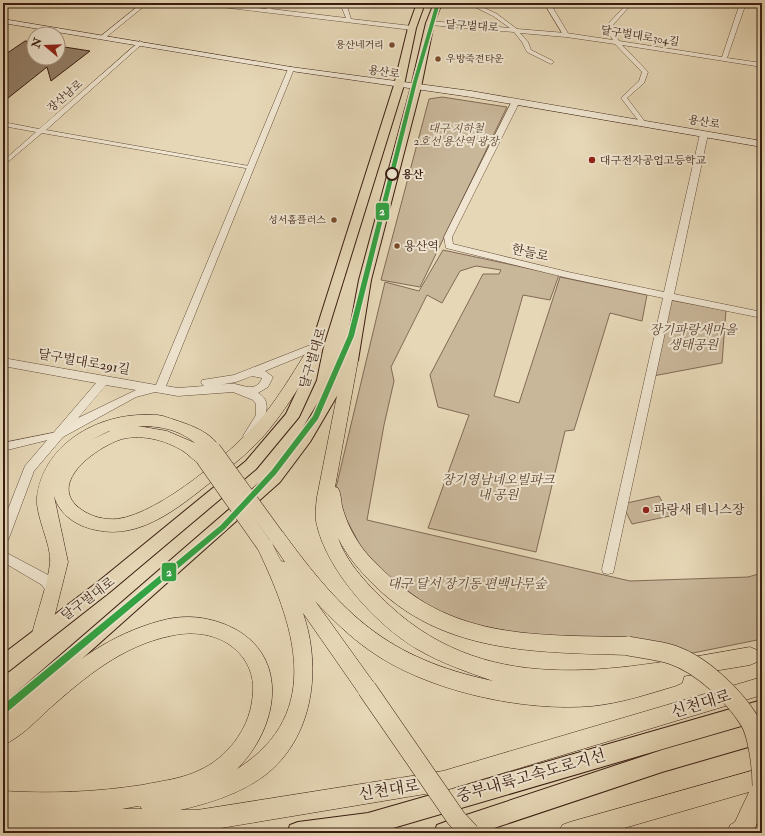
<svg xmlns="http://www.w3.org/2000/svg" width="765" height="836" viewBox="0 0 765 836" font-family="'IM FELL Double Pica','Noto Serif KR',serif">
	<style>
		.green { fill: #c9b79a; stroke: #816a56 }
		.building { fill: #937e67; stroke: #391d11 }
		.lines { fill: none; stroke-linecap: round; stroke-linejoin: round }
		.minor-casing { stroke: #644c3a; stroke-width: 1 }
		.tertiary-casing { stroke: #644c3a; stroke-width: 1 }
		.secondary-casing { stroke: #391d11; stroke-width: 1 }
		.primary-casing { stroke: #391d11; stroke-width: 2 }
		.trunk-casing { stroke: #391d11; stroke-width: 1 }
		.motorway-casing { stroke: #391d11; stroke-width: 2 }
		.minor { fill: #efe5d0; fill-rule: evenodd }
		.tertiary { fill: #efe5d0; fill-rule: evenodd }
		.secondary { fill: #efe5d0; fill-rule: evenodd }
		.primary { fill: #e6d7b6; fill-rule: evenodd }
		.trunk { fill: #e6d7b6; fill-rule: evenodd }
		.motorway { fill: #e6d7b6; fill-rule: evenodd }
		.trunk-bridge-far1-casing { stroke: #391d11; stroke-width: 16; stroke-linecap: butt }
		.trunk-bridge-casing { stroke: #391d11; stroke-width: 20; stroke-linecap: butt }
		.trunk-bridge-far1 { stroke: #e6d7b6; stroke-width: 15 }
		.trunk-bridge { stroke: #e6d7b6; stroke-width: 19 }
		.metro-1-casing { stroke: #efe5d0; stroke-width: 3 }
		.metro-1 { fill: #33a343; fill-rule: evenodd }
		.bus-dot { fill: #7a4b2a; stroke: #efe5d0; stroke-width: 1.5 }
		.poi-dot { fill: #8f2418; stroke: #efe5d0; stroke-width: 1.5 }
		.stop-dot { fill: #efe5d0; stroke: #391d11; stroke-width: 2 }
		.labels { text-anchor: middle; dominant-baseline: central; stroke-width: 4; stroke-linejoin: round; paint-order: stroke }
		.far-bus-label { font-size: 10px; fill: #391d11; stroke: #efe5d0; text-anchor: end }
		.far-street-label { font-size: 11px; fill: #391d11; stroke: #efe5d0 }
		.far-park-label { font-size: 11px; font-style: italic; fill: #5d4433; stroke: #efe5d0 }
		.far-poi-label { font-size: 11px; fill: #391d11; stroke: #efe5d0; text-anchor: start }
		.far-stop-label { font-size: 11px; font-weight: bold; fill: #391d11; stroke: #efe5d0; text-anchor: start }
		.bus-label { font-size: 12px; fill: #391d11; stroke: #efe5d0; text-anchor: start }
		.street-label { font-size: 13px; fill: #391d11; stroke: #efe5d0 }
		.park-label { font-size: 13px; font-style: italic; fill: #5d4433; stroke: #efe5d0 }
		.poi-label { font-size: 13px; fill: #391d11; stroke: #efe5d0; text-anchor: start }
		.near-street-label { font-size: 16px; fill: #391d11; stroke: #efe5d0 }
		.line-badge { stroke: #efe5d0; stroke-width: 1.5 }
		.badge-label { font-size: 11px; text-anchor: middle; font-weight: bold; fill: #fff }
	</style>
	<rect width="100%" height="100%" fill="#e6d7b6"/>
	<filter id="stains"><feTurbulence type="fractalNoise" baseFrequency=".005" numOctaves="4"/><feColorMatrix values="0 0 0 0 .2 0 0 0 0 .09 0 0 0 0 .02 0 0 0 .5 -.17"/></filter>
	<radialGradient id="worn" r=".72"><stop offset=".6" stop-color="#630" stop-opacity="0"/><stop offset="1" stop-color="#630" stop-opacity=".3"/></radialGradient>
	<g class="green">
		<path d="M442,97L507,107L420,287L381,280L429,99Z"/>
		<path d="M443,250L559,275L550,300L523,295L494,396L519,403L560,277L647,295L642,321L610,313L574,430L565,431L536,552L428,528L469,415L438,407L430,375L483,274H499L501,270L476,266L460,271L442,303L427,295L391,367L394,381L384,425L367,520L630,581L748,577L762,573V639L693,653L657,642L547,638L447,620L369,562L334,496L385,282L419,291Z"/>
		<path d="M670,300L726,310L722,363L653,376Z"/>
		<path d="M659,496L670,516L632,524L622,504Z"/>
	</g>
	<path class="building" d="M25,41L34,42V58H58V46L90,51L51,81L47,67L3,102V56Z"/>
	<g class="lines">
		<g class="minor-casing">
			<g id="minor">
				<path d="M142,3H148L105,38H101V36Z"/>
				<path d="M202,3H218L266,9L272,3H278L271,9L346,18L340,3H346L351,19L412,26L415,28L412,30L205,5Z"/>
				<path d="M467,3H474L497,14L517,29L566,33L613,40L608,32L607,25L623,8L624,3H630L627,9L613,25L614,32L619,41L722,57L740,3H746L727,58L762,63V67L622,45L648,72L644,83L627,98L646,123L643,125L641,124L621,98L639,81L642,72L615,44L566,37L520,33L528,42L531,50L553,61L554,62L551,64L527,52L522,42L514,32L430,25L427,23L430,21L510,28L493,16Z"/>
				<path d="M140,41L143,43L142,44L46,130L249,166L252,168L251,169L42,133L3,166V161L36,132L3,126V122L39,129Z"/>
				<path d="M57,432L60,433L62,435L60,437L3,451V443Z"/>
			</g>
		</g>
		<g class="tertiary-casing">
			<g id="tertiary">
				<path d="M544,3H550L569,35L568,36H564Z"/>
				<path d="M291,67L294,69L166,386L178,388L204,386L201,383L202,380L234,375L313,344H321L322,346L321,348L265,371L273,377L268,387L258,393C277,403 260,427 253,439H245L243,436L256,415V404L253,400L233,392L178,396L155,392L136,397L63,437L34,471L9,538L7,542L3,543V522L25,466L96,383L3,366V358L156,385L288,69ZM252,376L262,378C257,392 245,386 235,384C228,383 220,385 213,386L236,382ZM106,385L136,390L78,418Z"/>
				<path d="M512,101L519,103L452,237L453,244L568,272L664,292L700,134L704,132L708,134L674,294L762,312V318L672,300L614,569L613,573L608,574L603,573L602,569L663,298L568,278L446,248L444,237Z"/>
				<path d="M3,551L52,577L59,590L58,594L53,596L48,594L42,585L3,562Z"/>
			</g>
		</g>
		<g class="secondary-casing">
			<path id="secondary" d="M3,19L291,67L471,91L762,141V147L471,97L291,71L3,23Z"/>
		</g>
		<g class="primary-casing">
			<g id="primary">
				<path d="M417,3H425L416,28L404,85L323,346L316,380L299,417L256,469L111,591L9,671L3,673V654L99,581L246,461L286,414L302,380L311,346L394,85L408,28Z"/>
				<path d="M434,3H442L434,23L421,87L371,280L358,360L310,442L280,482L10,723L3,726V705L270,474L300,434L344,360L359,280L411,87L426,23Z"/>
			</g>
		</g>
		<g class="trunk-casing">
			<g id="trunk">
				<path d="M317,341L322,343L324,346C306,375 289,406 267,432C251,451 231,467 211,482C178,508 140,540 96,530C76,526 60,515 54,496L68,562L50,634L48,640L41,642L34,640L32,634C37,613 48,583 50,563C52,545 35,516 37,497C43,447 92,417 139,415C147,415 155,414 163,416C183,423 210,429 221,449L218,453L213,455L208,453L211,458L209,462C204,464 201,465 197,462C192,459 188,454 183,451C166,440 139,433 119,440C94,449 45,485 82,510C92,517 105,520 117,519C160,514 236,449 263,416C282,393 296,367 312,343ZM138,426C160,426 178,429 195,443L167,431ZM110,431H109L91,440Z"/>
				<path d="M351,355L356,357L358,360L335,487L338,488C341,494 341,500 342,506C345,517 349,527 355,537C363,551 374,562 386,573C455,640 539,635 628,637L635,640L637,646L635,652L628,655C535,652 443,654 373,584C359,570 347,556 338,538C347,564 370,587 389,605C493,702 625,668 750,647L757,650L759,656L757,662L750,665L684,676L682,683L675,686C648,694 621,703 592,706C523,712 426,691 369,650C349,636 332,619 315,601L374,683L377,689L374,695L367,698L360,695L303,613C322,668 314,738 264,776C239,794 210,803 180,810H197L443,771L762,677V695L443,791L197,832L3,829V791C50,794 96,792 142,785C161,781 182,779 200,770C226,758 248,731 252,701C256,678 249,659 230,645C213,633 190,631 170,636C122,646 85,677 49,709C35,722 21,737 3,745V723C18,713 31,700 45,688C81,656 120,630 168,619C187,615 206,617 224,624C291,650 281,725 237,769C327,712 293,622 256,545L258,540L264,538L269,540L268,536L270,531L276,529L282,531C344,616 387,658 493,681C467,672 441,663 417,649C376,625 325,569 316,521C315,514 316,505 317,497L344,360L346,357ZM272,543L285,562L281,561ZM140,806L142,809H122L138,806Z"/>
				<path d="M762,768V811L753,833H727L730,825L735,822L749,792L607,833H559L562,825L570,822Z"/>
			</g>
		</g>
		<g class="motorway-casing">
			<g id="motorway">
				<path d="M762,700V720L376,833H287L290,825L298,822L368,813Z"/>
				<path d="M762,721V743L662,772L479,833H434L437,825L445,822L662,750Z"/>
			</g>
		</g>
		<use href="#minor" class="minor"/>
		<use href="#tertiary" class="tertiary"/>
		<use href="#secondary" class="secondary"/>
		<use href="#primary" class="primary"/>
		<use href="#trunk" class="trunk"/>
		<use href="#motorway" class="motorway"/>
		<g class="trunk-bridge-far1-casing">
			<g id="trunk-bridge-far1">
				<path d="M213,449L276,536"/>
				<path d="M203,458L264,545"/>
			</g>
		</g>
		<g class="trunk-bridge-casing">
			<g id="trunk-bridge">
				<path d="M628,646C643,649 659,650 673,655C702,665 733,695 749,720C758,734 762,769 762,786"/>
				<path d="M367,689L456,818L470,833"/>
			</g>
		</g>
		<use href="#trunk-bridge-far1" class="trunk-bridge-far1"/>
		<use href="#trunk-bridge" class="trunk-bridge"/>
		<g class="metro-1-casing">
			<path id="metro-1" d="M436,3H440L417,82L354,336L318,419L276,474L225,529L6,713L3,714V705L221,525L272,470L313,416L348,336L413,82Z"/>
		</g>
		<use href="#metro-1" class="metro-1"/>
	</g>
	<g class="bus-dot">
		<circle cx="392" cy="45" r="3.5"/>
		<circle cx="438" cy="59" r="3.5"/>
		<circle cx="334" cy="220" r="3.5"/>
		<circle cx="397" cy="246" r="3.5"/>
	</g>
	<g class="poi-dot">
		<circle cx="592" cy="160" r="4"/>
		<circle cx="646" cy="510" r="4"/>
	</g>
	<circle class="stop-dot" cx="392" cy="174" r="6"/>
	<g class="labels">
		<g class="far-bus-label">
			<text x="384" y="45">용산네거리</text>
			<text x="446" y="59" text-anchor="start">우방죽전타운</text>
			<text x="326" y="220">성서홈플러스</text>
		</g>
		<g class="far-street-label">
			<text transform="translate(472 26) rotate(4)">달구벌대로</text>
			<text transform="translate(640 36) rotate(9)">달구벌대로304길</text>
			<text transform="translate(384 72) rotate(8)">용산로</text>
			<text transform="translate(65 96) rotate(-41)">장산남로</text>
			<text transform="translate(704 122) rotate(10)">용산로</text>
		</g>
		<g class="far-park-label">
			<text x="456" y="128">대구 지하철<tspan x="456" dy="13">2호선 용산역 광장</tspan></text>
		</g>
		<g class="far-poi-label">
			<text x="600" y="160">대구전자공업고등학교</text>
		</g>
		<g class="far-stop-label">
			<text x="402" y="174">용산</text>
		</g>
		<g class="bus-label">
			<text x="404" y="246">용산역</text>
		</g>
		<g class="street-label">
			<text transform="translate(530 253) rotate(13)">한들로</text>
			<text transform="translate(313 358) rotate(-73)">달구벌대로</text>
			<text transform="translate(84 362) rotate(10)">달구벌대로291길</text>
			<text transform="translate(88 599) rotate(-37)">달구벌대로</text>
		</g>
		<g class="park-label">
			<text x="693" y="330">장기파랑새마을<tspan x="693" dy="15">생태공원</tspan></text>
			<text x="498" y="480">장기영남네오빌파크<tspan x="498" dy="15">내 공원</tspan></text>
			<text x="467" y="584">대구 달서 장기동 편백나무숲</text>
		</g>
		<g class="poi-label">
			<text x="654" y="510">파랑새 테니스장</text>
		</g>
		<g class="near-street-label">
			<text transform="translate(701 704) rotate(-17)">신천대로</text>
			<text transform="translate(531 776) rotate(-16)">중부내륙고속도로지선</text>
			<text transform="translate(389 790) rotate(-9)">신천대로</text>
		</g>
	</g>
	<g class="line-badge">
		<rect x="375" y="202" width="15" height="19" rx="4" fill="#33a343"/>
		<rect x="161" y="562" width="16" height="20" rx="4" fill="#33a343"/>
	</g>
	<g class="badge-label">
		<text x="382" y="215">2</text>
		<text x="169" y="576">2</text>
	</g>
	<rect width="765" height="836" fill="none" stroke="#e6d7b6" stroke-width="16"/>
	<rect x="4" y="4" width="757" height="828" fill="none" stroke="#391d11" stroke-width="2"/>
	<rect x="8" y="8" width="749" height="820" fill="none" stroke="#391d11"/>
	<g transform="translate(46 46) rotate(289)"><circle r="19" fill="#efe5d0" stroke="#a69584"/>
	<path d="M0-3L7 15L0 10L-7 15Z" fill="#8f2418"/>
	<text y="-6" font-size="11" font-weight="bold" text-anchor="middle" fill="#391d11">N</text>
	</g>
	<rect width="100%" height="100%" filter="url(#stains)"/>
	<rect width="100%" height="100%" fill="url(#worn)"/>
</svg>
